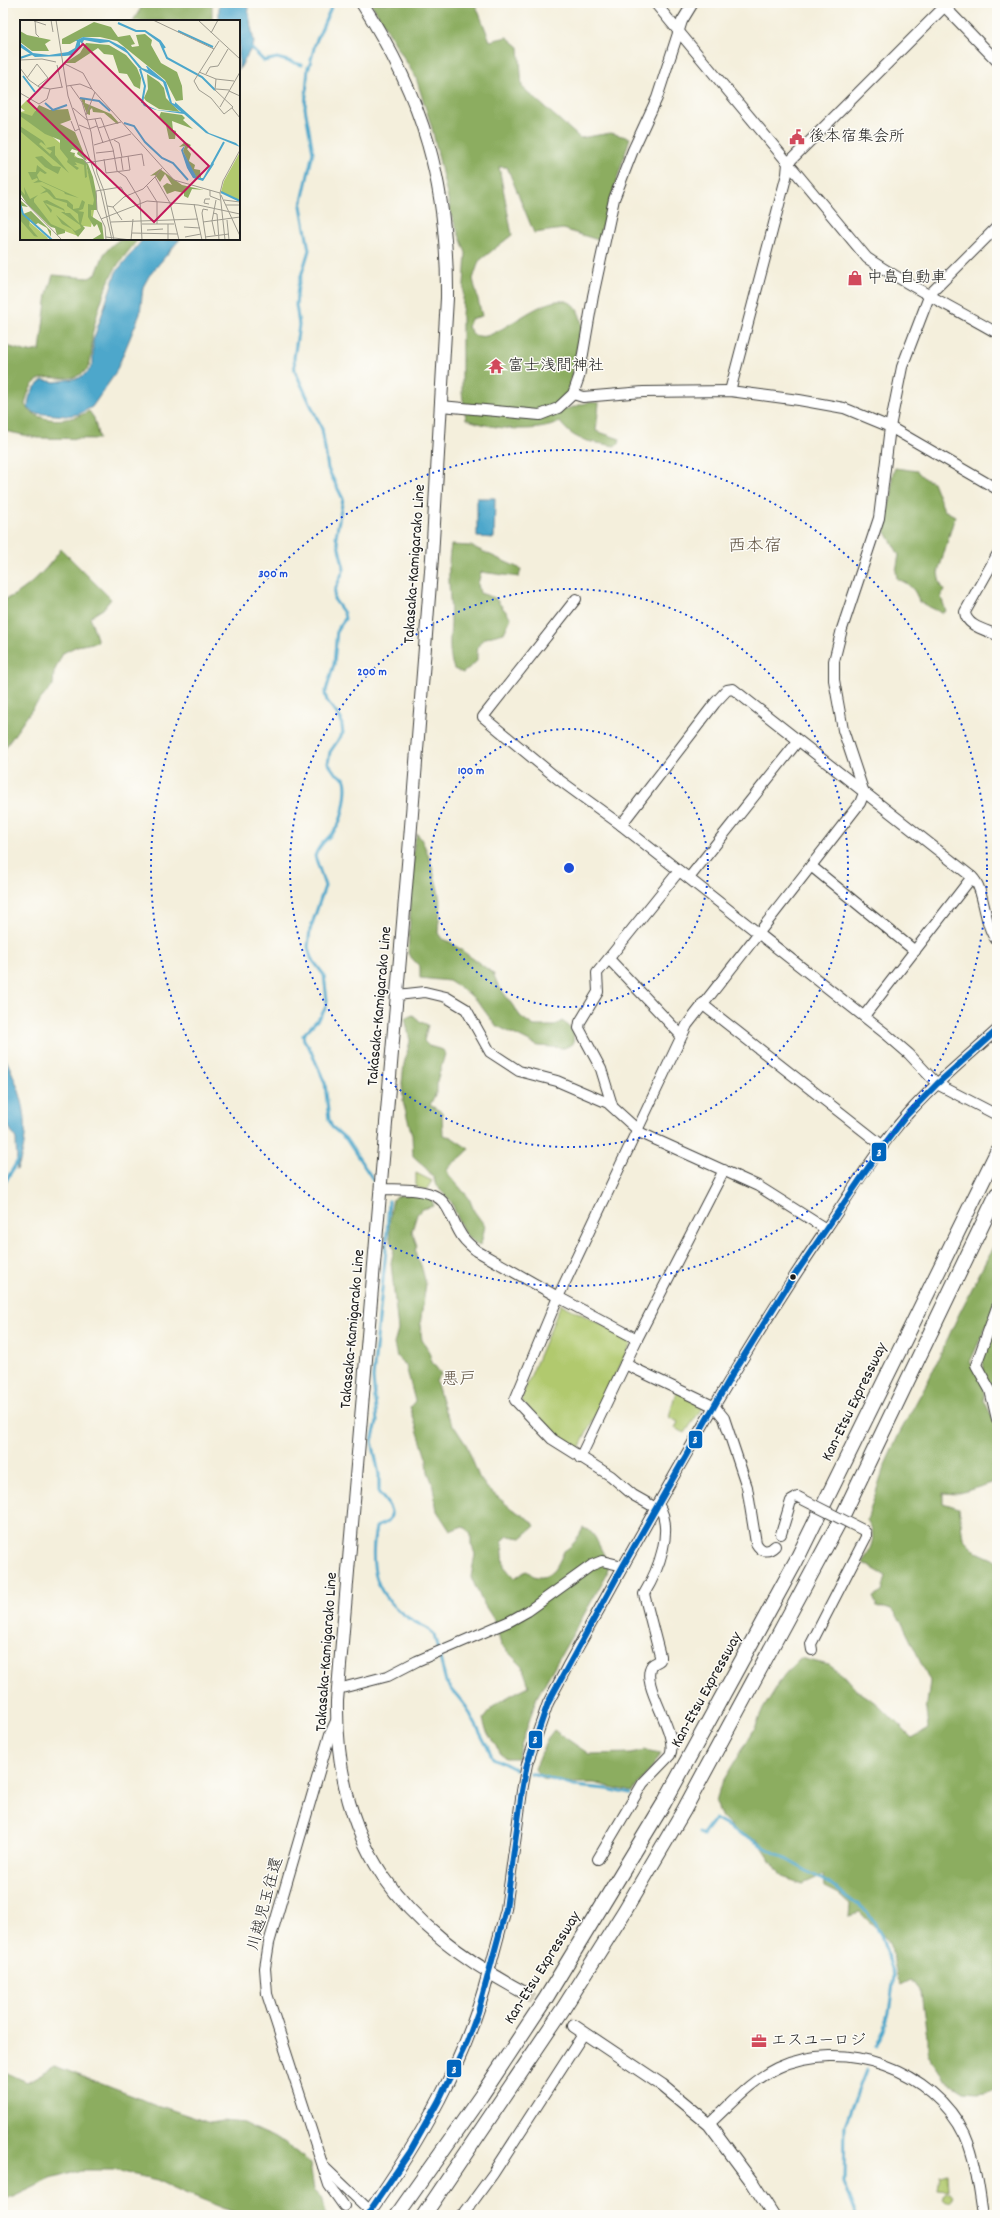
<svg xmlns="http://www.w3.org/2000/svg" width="1000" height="2218" viewBox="0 0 1000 2218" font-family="Dekko,'Klee One',sans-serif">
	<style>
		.green { fill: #b1c96e; stroke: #667245 }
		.forest { fill: #8cad61; stroke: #54643e }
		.water { fill: #4da7cb; stroke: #346274 }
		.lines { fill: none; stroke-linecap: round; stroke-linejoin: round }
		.stream { stroke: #4da7cb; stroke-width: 3 }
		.major-tunnel { stroke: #d4cfbf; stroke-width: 12; stroke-dasharray: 12 6; stroke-linecap: butt }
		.minor-casing { stroke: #3c3c39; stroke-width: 12 }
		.major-casing { stroke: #3c3c39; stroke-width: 14 }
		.highway-casing { stroke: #3c3c39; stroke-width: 16 }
		.minor { stroke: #fff; stroke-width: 10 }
		.major { stroke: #fff; stroke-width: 12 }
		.highway { stroke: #fff; stroke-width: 14 }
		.minor-bridge-casing { stroke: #3c3c39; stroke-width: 12; stroke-linecap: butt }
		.minor-bridge { stroke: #fff; stroke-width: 10 }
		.bus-1-casing { stroke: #fdfcf7; stroke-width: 9 }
		.bus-1 { stroke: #0065bd; stroke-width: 6 }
		.ring { fill: none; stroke: #1d4ed8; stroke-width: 2; stroke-dasharray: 2 4 }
		.bus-dot { fill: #1c1c1c; stroke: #fdfcf7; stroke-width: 1.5 }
		.labels { text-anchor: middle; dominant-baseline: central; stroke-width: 3; stroke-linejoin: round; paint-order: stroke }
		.poi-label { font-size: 16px; fill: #1c1c1c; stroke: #fdfcf7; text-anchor: start }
		.street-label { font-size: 16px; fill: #1c1c1c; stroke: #fdfcf7 }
		.neighbourhood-label { font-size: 17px; fill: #615444; stroke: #fdfcf7 }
		.quarter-label { font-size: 18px; fill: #615444; stroke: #fdfcf7 }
		.inset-river { fill: none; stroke: #4da7cb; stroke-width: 2 }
		.inset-road { fill: none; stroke: #9e9b8f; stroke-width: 1 }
		.view { fill: #c2185b; fill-opacity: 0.15; stroke: #c2185b; stroke-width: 2 }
		.inset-edge { fill: none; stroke: #1c1c1c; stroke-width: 2 }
		.centre { fill: #1d4ed8; stroke: #fdfcf7; stroke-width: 2 }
		.ring-label { font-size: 12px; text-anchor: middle; font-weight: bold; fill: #1d4ed8; stroke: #fdfcf7; stroke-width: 3; stroke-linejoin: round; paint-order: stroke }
		.line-badge { stroke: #fdfcf7; stroke-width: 1.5 }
		.badge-label { font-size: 11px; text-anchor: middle; font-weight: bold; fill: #fff }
	</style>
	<rect width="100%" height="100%" fill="#fdfcf7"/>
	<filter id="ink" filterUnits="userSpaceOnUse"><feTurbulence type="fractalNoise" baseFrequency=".025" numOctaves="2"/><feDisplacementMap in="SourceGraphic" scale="8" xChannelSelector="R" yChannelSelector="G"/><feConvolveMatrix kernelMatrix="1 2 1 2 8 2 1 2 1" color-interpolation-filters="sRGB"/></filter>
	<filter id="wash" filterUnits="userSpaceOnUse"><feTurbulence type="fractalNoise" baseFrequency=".012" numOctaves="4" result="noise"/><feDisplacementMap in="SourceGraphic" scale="16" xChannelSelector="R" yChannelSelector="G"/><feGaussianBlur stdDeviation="0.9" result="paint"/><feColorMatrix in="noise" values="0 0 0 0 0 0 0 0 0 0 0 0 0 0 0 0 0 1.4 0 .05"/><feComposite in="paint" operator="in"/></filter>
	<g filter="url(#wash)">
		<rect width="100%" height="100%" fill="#f4efdc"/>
		<g class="green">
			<path d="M416,1173L432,1181L426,1190L416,1187Z"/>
			<path d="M561,1304L631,1339V1344L578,1450L545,1427L522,1401L523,1394Z"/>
			<path d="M676,1391L704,1405L685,1433L675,1428L678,1422L669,1417Z"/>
			<path d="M947,2174L948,2190L938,2189L940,2176Z"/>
			<circle cx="948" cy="2197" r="5"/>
		</g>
		<g class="forest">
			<path d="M144,3H212V21H133Z"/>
			<path d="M371,3H475L490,41L507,37L519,47L522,87L580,138L611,133L630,138L598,240L563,229L534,233L507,167H499L512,235L479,261L473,279L482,316L471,319L468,327L474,335C478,336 483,337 486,336C512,330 573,267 582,325L568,393L563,401L565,409C579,407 584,400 599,403L596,431L620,439L619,444L614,446C590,441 576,443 560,422C537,434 490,429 466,419L462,393V315L466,253L452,217L432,128L416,78Z"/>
			<path d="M120,239H138C132,247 125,255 119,263C106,281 98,310 93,331C90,344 95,364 84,372C61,390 34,358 25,405C38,425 71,422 89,411L94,418L99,439L37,438L5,431L3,430V345L28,352L40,350L47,294L53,275L89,278L96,274L104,254L111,246Z"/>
			<path d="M895,468L917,471L925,479L933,482L944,510L955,516L938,573L940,583L944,590L941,597L946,611L942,613L919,602C916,590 909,583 897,579L896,571L899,555L883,527L892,493V476Z"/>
			<path d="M451,545L471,546L521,569L519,577L481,572L478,584L480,593L495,598L511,618L504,633C485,638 476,637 477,661L463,673L454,669C448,653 450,640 451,623C451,597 446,571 451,545Z"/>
			<path d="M61,549L111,599L103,609L90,617L98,642L77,646L63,653L54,672L53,685L33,708L5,748L3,770V600C25,593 48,568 61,549Z"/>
			<path d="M417,834C426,840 439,889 440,902C441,912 438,922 438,933L442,939L450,942L493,973L498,985L521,1017L534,1026H554L562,1021L569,1026L574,1034L573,1044L564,1048L538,1046L495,1025L478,1002L468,993L449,981L420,978V967L408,954L414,843Z"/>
			<path d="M413,1015L421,1022L428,1025L424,1041L429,1046L443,1050L445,1054L437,1081V1091L430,1105L442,1112L443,1135L451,1137L469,1149C462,1159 454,1160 447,1170L449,1175L469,1198L474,1211L485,1226L481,1244L477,1245L464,1233L451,1201L436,1186L434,1178L423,1165L413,1156L412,1135L403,1102L402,1083L404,1064L410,1041L405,1018Z"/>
			<path d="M409,1195H420L432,1200L434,1206L423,1209L417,1214L412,1231L417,1246L415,1251L417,1259L421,1265L426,1284L420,1325L422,1340L428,1349L432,1362L441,1374L436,1381L446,1414L467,1446L479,1477L487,1488L512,1509L532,1521L535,1526L521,1538L508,1536L502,1541L504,1566L514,1578L526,1571C530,1572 531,1575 534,1576C551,1582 559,1563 564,1551C574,1545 578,1538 583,1528L589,1530L595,1537L604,1555L608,1564L607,1574L537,1697L517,1758H505C495,1745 486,1735 483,1719C494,1703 512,1694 529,1686L522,1666L501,1645L494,1620L482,1601L471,1577L475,1554L471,1544V1535L466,1528L460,1527L450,1531L437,1511L432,1482L428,1472L427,1461L410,1407L415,1401L406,1366L397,1357L394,1344L398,1330L391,1263L394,1249C386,1238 390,1213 393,1199L398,1196Z"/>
			<path d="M997,1239V1302L970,1362L984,1383V1400L997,1427L995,1482L957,1494L943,1493V1503L959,1508L963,1538L977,1552L997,1561V2088L993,2090L978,2092L963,2091L945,2080L927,2055V2036L921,1993L911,1980L901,1985C893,1972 896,1953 887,1940C879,1930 868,1923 860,1913L849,1916L850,1904L840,1895L824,1887L823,1875L803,1884L782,1877L759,1842L739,1833L722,1818L716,1803L720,1786L755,1728L763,1709L784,1675L800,1658L829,1665L843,1675L857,1691L879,1705L912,1738L928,1729L926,1711L930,1681L901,1621L892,1610L877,1606L873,1597L882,1592L886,1576L863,1563C871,1546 878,1537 867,1520L884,1467L899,1434L930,1377L958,1316Z"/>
			<path d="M997,1317V1389C994,1386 990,1384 988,1381C974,1361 989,1336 997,1317Z"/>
			<path d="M554,1730L589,1754L631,1753L644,1750L661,1753L654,1765L632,1792L594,1783H572L542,1779L535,1769L547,1739Z"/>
			<path d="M55,2066L146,2101L210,2123L223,2121L244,2123L285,2143L310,2163L314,2190L321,2197L325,2215H241L185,2193L157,2180L113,2170H82L51,2179L13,2197H3V2071L27,2082Z"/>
		</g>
		<g class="water">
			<path d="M219,3H247L254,43L239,70V21H219Z"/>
			<path d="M143,239H180L149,276L143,287L140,314L115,374L92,407L79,414L66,416L34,413L28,408C28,395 33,387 43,380L55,382L79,378L88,372L93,363V341L116,272Z"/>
			<path d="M477,498H495L494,538L477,537Z"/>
			<path d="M3,1053C23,1094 34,1126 17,1170L16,1139L3,1117Z"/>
		</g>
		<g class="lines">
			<g class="stream">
				<path d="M248,45L264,61L277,58L302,65"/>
				<path d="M308,67L305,108L313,152L301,206L309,250L298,286L296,305L299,325L294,358L295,371L322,429L328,469L343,499L336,536L344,569L335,590L334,599L344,613L345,619L337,630L334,664L325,694L327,701L341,719L343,733L330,752L328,763L335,773L344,778C349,787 343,818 337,827C330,839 320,841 315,856L325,886L310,930L308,947L311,958L324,975L327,1000L326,1007L321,1016L303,1035L304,1040L309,1047L325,1083L329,1120L332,1127L346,1139L374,1181"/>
				<path d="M309,68L315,44L333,3"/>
				<path d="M3,1186L18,1160"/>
				<path d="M389,1201L386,1250L373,1378L377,1422L372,1441L379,1474V1493C384,1500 397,1511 388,1521C385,1524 380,1525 376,1527C369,1567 374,1596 410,1619C418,1624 427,1627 434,1634L446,1682L467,1708L493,1758L515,1769"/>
				<path d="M531,1773L574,1786L607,1789L630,1794"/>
				<path d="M699,1833L703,1835L715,1819L828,1883L868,1913L881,1935L894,1976L889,2013L884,2030L876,2047"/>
				<path d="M857,2215L844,2183L845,2124L866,2069"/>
			</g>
		</g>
	</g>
	<g filter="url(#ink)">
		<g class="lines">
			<path class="major-tunnel" d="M523,1992L574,2026"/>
			<g class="minor-casing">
				<g id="minor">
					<path d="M655,3L867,258C908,286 954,308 997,333"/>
					<path d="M941,3L997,61"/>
					<path d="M730,391L787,174L788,163L948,3"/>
					<path d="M573,394L583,397L643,392L730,391L799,400L844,408L890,427L997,489"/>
					<path d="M441,406L540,415L558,408L573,394L579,377L593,296L614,199L633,150L657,98L682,21L693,3"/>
					<path d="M997,555L965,612C966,626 986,630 997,635"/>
					<path d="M576,599L483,717L558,779L621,825L886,1034L909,1054L937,1084L997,1115"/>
					<path d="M621,825L715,703L727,690L733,689L972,877L864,1016"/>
					<path d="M811,866L915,951"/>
					<path d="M972,877C985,888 983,924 997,941"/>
					<path d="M689,878L798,741"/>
					<path d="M609,959L681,1035"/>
					<path d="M397,995L425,992L446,997L466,1009L490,1052L519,1071L557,1081L608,1103L641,1133L758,1186L826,1229"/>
					<path d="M702,1004L883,1146"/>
					<path d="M612,1105L601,1069L579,1028L580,1022L598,992L597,973L679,871"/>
					<path d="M381,1189C398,1190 423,1188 437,1197C449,1204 453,1222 460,1233C464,1241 471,1246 477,1251L558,1297L637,1339"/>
					<path d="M997,1307L976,1365L990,1390L997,1419"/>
					<path d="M625,1364L715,1407L724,1418L747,1487L756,1543C761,1552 768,1553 775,1546"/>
					<path d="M580,1458L637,1339L724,1170"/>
					<path d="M656,1508L633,1495L611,1476L552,1439L515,1400L558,1297L687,1025L860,803L864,793L843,730L834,680V661L842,629L879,518L890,427L902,367L930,294L997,227"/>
					<path d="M781,1534L791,1501L798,1497"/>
					<path d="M812,1650L811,1644L866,1537V1533L863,1530"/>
					<path d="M338,1689L388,1676L417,1661L510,1621L528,1611L592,1565L602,1561L623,1566"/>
					<path d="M336,1721L330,1734L269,1943L265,1968L267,1994L329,2185L344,2206"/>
					<path d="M598,1859L643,1783L670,1755C680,1733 638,1684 652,1665C654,1663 658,1662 660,1660V1656L644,1594C658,1571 675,1529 658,1504"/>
					<path d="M489,1972L506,1909L522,1791L527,1764L548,1703L567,1667C650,1519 730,1369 826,1229C852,1191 876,1150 907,1115C934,1084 966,1058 997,1030"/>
					<path d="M709,2124C730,2105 750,2081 777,2068C843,2037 934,2069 965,2135C976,2160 979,2189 983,2215"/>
					<path d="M323,2166L365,2206"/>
					<path d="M463,2215L493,2174L584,2033"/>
				</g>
			</g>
			<g class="major-casing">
				<g id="major">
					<path d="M362,3C424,100 448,183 447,298L432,558L409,852L337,1701C335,1847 400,1925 523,1992"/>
					<path d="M574,2026L662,2085L709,2124L752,2182L773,2215"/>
					<path d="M367,2215C420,2141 466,2061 489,1972"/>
				</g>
			</g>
			<g class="highway-casing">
				<g id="highway">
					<path d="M397,2215L481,2096L546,1998L664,1803L796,1561L997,1152"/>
					<path d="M424,2215L563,2009L624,1912L684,1810L844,1513L997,1194"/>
				</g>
			</g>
			<use href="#minor" class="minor"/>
			<use href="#major" class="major"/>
			<use href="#highway" class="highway"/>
			<g class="minor-bridge-casing">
				<path id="minor-bridge" d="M798,1497L863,1530"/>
			</g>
			<use href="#minor-bridge" class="minor-bridge"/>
			<g class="bus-1-casing">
				<path id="bus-1" d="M367,2215L410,2152L438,2102L467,2042L478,2012L506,1909L522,1791L527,1764L548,1703L623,1566L732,1375L788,1285L883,1146L906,1116L937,1084L997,1030"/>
			</g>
			<use href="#bus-1" class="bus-1"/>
		</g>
	</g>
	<g class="ring">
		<circle cx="569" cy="868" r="139"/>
		<circle cx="569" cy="868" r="279"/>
		<circle cx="569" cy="868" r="418"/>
	</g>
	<defs>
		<g id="civic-bare" transform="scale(1.2)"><path d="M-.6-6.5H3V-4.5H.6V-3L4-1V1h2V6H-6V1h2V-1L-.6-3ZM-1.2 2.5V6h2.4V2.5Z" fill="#d1495b" stroke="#fdfcf7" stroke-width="2.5" paint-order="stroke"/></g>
		<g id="shop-bare" transform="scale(1.2)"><path d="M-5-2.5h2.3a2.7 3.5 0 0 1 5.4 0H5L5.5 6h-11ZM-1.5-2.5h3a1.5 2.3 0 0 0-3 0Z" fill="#d1495b" stroke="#fdfcf7" stroke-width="2.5" paint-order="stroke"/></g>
		<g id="temple-bare" transform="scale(1.2)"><path d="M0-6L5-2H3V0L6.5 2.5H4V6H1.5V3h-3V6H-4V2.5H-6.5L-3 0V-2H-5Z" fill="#d1495b" stroke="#fdfcf7" stroke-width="2.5" paint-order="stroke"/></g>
		<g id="office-bare" transform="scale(1.2)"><path d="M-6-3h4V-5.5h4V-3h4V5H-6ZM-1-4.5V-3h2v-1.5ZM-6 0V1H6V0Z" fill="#d1495b" stroke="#fdfcf7" stroke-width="2.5" paint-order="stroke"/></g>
	</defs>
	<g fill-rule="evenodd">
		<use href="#civic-bare" x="797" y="137"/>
		<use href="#shop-bare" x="855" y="278"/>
		<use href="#temple-bare" x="496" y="366"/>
		<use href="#office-bare" x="759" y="2041"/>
	</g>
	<circle class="bus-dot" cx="793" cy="1277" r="3.5"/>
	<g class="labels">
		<g class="poi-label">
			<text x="809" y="137">後本宿集会所</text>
			<text x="867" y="278">中島自動車</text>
			<text x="508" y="366">富士浅間神社</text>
			<text x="771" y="2041">エスユーロジ</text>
		</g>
		<g class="street-label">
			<text transform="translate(415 564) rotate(-86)">Takasaka-Kamigarako Line</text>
			<text transform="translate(380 1006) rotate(-85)">Takasaka-Kamigarako Line</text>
			<text transform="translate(353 1329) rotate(-85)">Takasaka-Kamigarako Line</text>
			<text transform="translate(855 1402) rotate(-64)">Kan-Etsu Expressway</text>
			<text transform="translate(327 1652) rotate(-86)">Takasaka-Kamigarako Line</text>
			<text transform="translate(707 1690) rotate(-61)">Kan-Etsu Expressway</text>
			<text transform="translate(266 1904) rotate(-75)">川越児玉往還</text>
			<text transform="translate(543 1968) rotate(-58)">Kan-Etsu Expressway</text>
		</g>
		<g class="neighbourhood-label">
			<text x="459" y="1381">悪戸</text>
		</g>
		<g class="quarter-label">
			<text x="755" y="547">西本宿</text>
		</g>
	</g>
	<g transform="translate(20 20)">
		<rect width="220" height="220" fill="#f4efdc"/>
		<path d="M7,80L16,88L14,97L27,112L66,145L76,179L71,207L63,206L58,216L28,205L0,173V92L5,91L0,87ZM220,132V181L201,172L204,161ZM0,194L28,218L27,220H0Z" fill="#b1c96e"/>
		<path d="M74,2L91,7L98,17L110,15L115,24L111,25L112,27L119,26L116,15L125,14L132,20L131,25L141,43L157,52L162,66L163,80L156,81L145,60L97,21L80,17H63L50,24H42V19ZM0,11L7,15L31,20L25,24L29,31H12L0,22ZM66,23L89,25L106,35L117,48L121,58L120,69L114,66L107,54L99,53L93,35L84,34L78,28L55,43H45L60,33ZM127,54L139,62L144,68L146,78L160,92L139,89L126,81L124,78L128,69ZM61,79H65V83L91,94L99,103L97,104L84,93L73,92L72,88L70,90V95L67,94ZM19,85L30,90L48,89L51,100L40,104L55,112L67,141L57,134L58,131L52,129L50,132L55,133L54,137L63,139L68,144L73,157L77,177V190H71V196L82,203L84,220H71L81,214L77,204L74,207L68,197V184L73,185L74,180L66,144L67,157L65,158L64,145L55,142L57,145H54L59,148L57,150L47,142L48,139L40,129V120L25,114L0,96V92L12,96ZM141,92L162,95L165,98L163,100L173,109L152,101L153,110L156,111L155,119H149L146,105L139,97ZM0,106L23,121L26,126L21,122L19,124L30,134L32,131L26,128L35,126V135L49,153L1,112ZM165,122L171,125L167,129L171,134L169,141L175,145L174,149L180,150L181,158L176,157L170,146L163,131L165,126L159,127ZM22,136L33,146L41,147L38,154L25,147L15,137ZM17,145L27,153L25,154L20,151L17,155L19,160L59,178L45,174L44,172L22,162L13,163L18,160L17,158L12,160L8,152H16ZM140,149L162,165L184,170L172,169L168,178L164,176V173L155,171L147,174L143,166L147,163L152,165L145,154L140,162L135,155L130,156ZM20,165L30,170L36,178L47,180L53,185V189L59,188L62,180L65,182L63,189L58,191L64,192L61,204L65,208L58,217L52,209L42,204L36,195L55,211L61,208L60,205L41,192H45L43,190L25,183L32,190L31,193L23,181L27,180L44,189L45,193H50L59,203L58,194L47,186V183L34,179L27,172L20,174L26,170ZM4,167L10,179L18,175L14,179V182L31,204L45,210V213L37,215L35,208L31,207L7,184L0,173V169L5,175ZM0,180L8,187L2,186L3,194L11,191L31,211V217L27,208L18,203L15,205L10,199L9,206L18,217L14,216L0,200Z" fill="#8cad61"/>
		<path d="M63,17L89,20L105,28L122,48L128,50L126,46H127L146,62L152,83L155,84V82L189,113L216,123L220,127L186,113L164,94L136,90L124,86L122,83L137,90L161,92L150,83L143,62L119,48L107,33L89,22L80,23L64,20L62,24L60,22V27L53,35L45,36L15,37L0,27V23L13,33L29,35L48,32L55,28L57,21H55ZM165,125L163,131L177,158H183L192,142L194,144L183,161L173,158L167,148L161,130Z" fill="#4da7cb"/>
		<path class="inset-river" d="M98,3L116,11H125L140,22L147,38L182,57L195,70M125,11L140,21L145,28M158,11L193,27M0,38L12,34M120,49L125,66L122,83M3,56L15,72M60,78L79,81L90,91M25,83L33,90L47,85M104,103L114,106L125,122L142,138L153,143L168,160M192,144L204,122M201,172L220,181M0,184L3,194L32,220"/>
		<path class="inset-road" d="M15,0L16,14L19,17M31,0L33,12M36,0L48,76L81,172L92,220M133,0L194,29M178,0L220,39M14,1L26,5M191,13L198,0M0,40L22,39L36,42M45,44L63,53L72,69M37,45L42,67M0,48L9,60L19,67L30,69L43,67M179,52L196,59L214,61M186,54L190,47L198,46L208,29M7,58L17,44L28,58L18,66M196,59L195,70L213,87L204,94L191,78L179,70L174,61L199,21M50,65L62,82L71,112L77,153L84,171L94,220M47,66L60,64L72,69L154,160L200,173L205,220M196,69L209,70M209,71L220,76M0,73L19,84L27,79L30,69M200,87L220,52M53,88L67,100M212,88L220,98M66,95L75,72M75,99L83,123M67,100L81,98L93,129L97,151L106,157L120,180L122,220M51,101L55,111L59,109M59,105L69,109L77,106M78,108L101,102M45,119L58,126L66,143L122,134L124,146M94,120L99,123L102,137M74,125L111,114M76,133L94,131M101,137L103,150M84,139L86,153L110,150L108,136M142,148L135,157L150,183L159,220M127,166L137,182V204M190,170V176L200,180M200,173L203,161L220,130M201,175L220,216M0,177L42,220M204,180L220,182M174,184L182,220M189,184L184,183L185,179H190M206,185H220M87,186L93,187L102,200M93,187L104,177L123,169L135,157M193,193L197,194L199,220M81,199L127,181L178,185L220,194M207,200L209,220M91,202L178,199M183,202L220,197M122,204H154M148,204V219M164,207L180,208M127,210L143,209M112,213L157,214M195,215L192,201L196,180M86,217L111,220M165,217L181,214M185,217L209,214M86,220L85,207L77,190L76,171L101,167L106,176M111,220L113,199M139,220H159M186,220L182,193L183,189L188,190"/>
		<path class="view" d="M63,24L189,146L134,202L8,81Z"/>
		<rect width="220" height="220" class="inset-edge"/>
	</g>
	<circle cx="569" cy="868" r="6" class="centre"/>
	<g class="ring-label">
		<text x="273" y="577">300 m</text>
		<text x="372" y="675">200 m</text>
		<text x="471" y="774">100 m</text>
	</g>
	<g class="line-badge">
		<rect x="871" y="1142" width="16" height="20" rx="4" fill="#0065bd"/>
		<rect x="688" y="1430" width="15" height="19" rx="4" fill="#0065bd"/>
		<rect x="528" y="1730" width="15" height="19" rx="4" fill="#0065bd"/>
		<rect x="446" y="2059" width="16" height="19" rx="4" fill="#0065bd"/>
	</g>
	<g class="badge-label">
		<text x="879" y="1156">3</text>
		<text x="695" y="1443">3</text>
		<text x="535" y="1743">3</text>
		<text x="454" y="2073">3</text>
	</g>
	<rect width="1000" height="2218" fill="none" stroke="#fdfcf7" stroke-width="16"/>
</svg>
